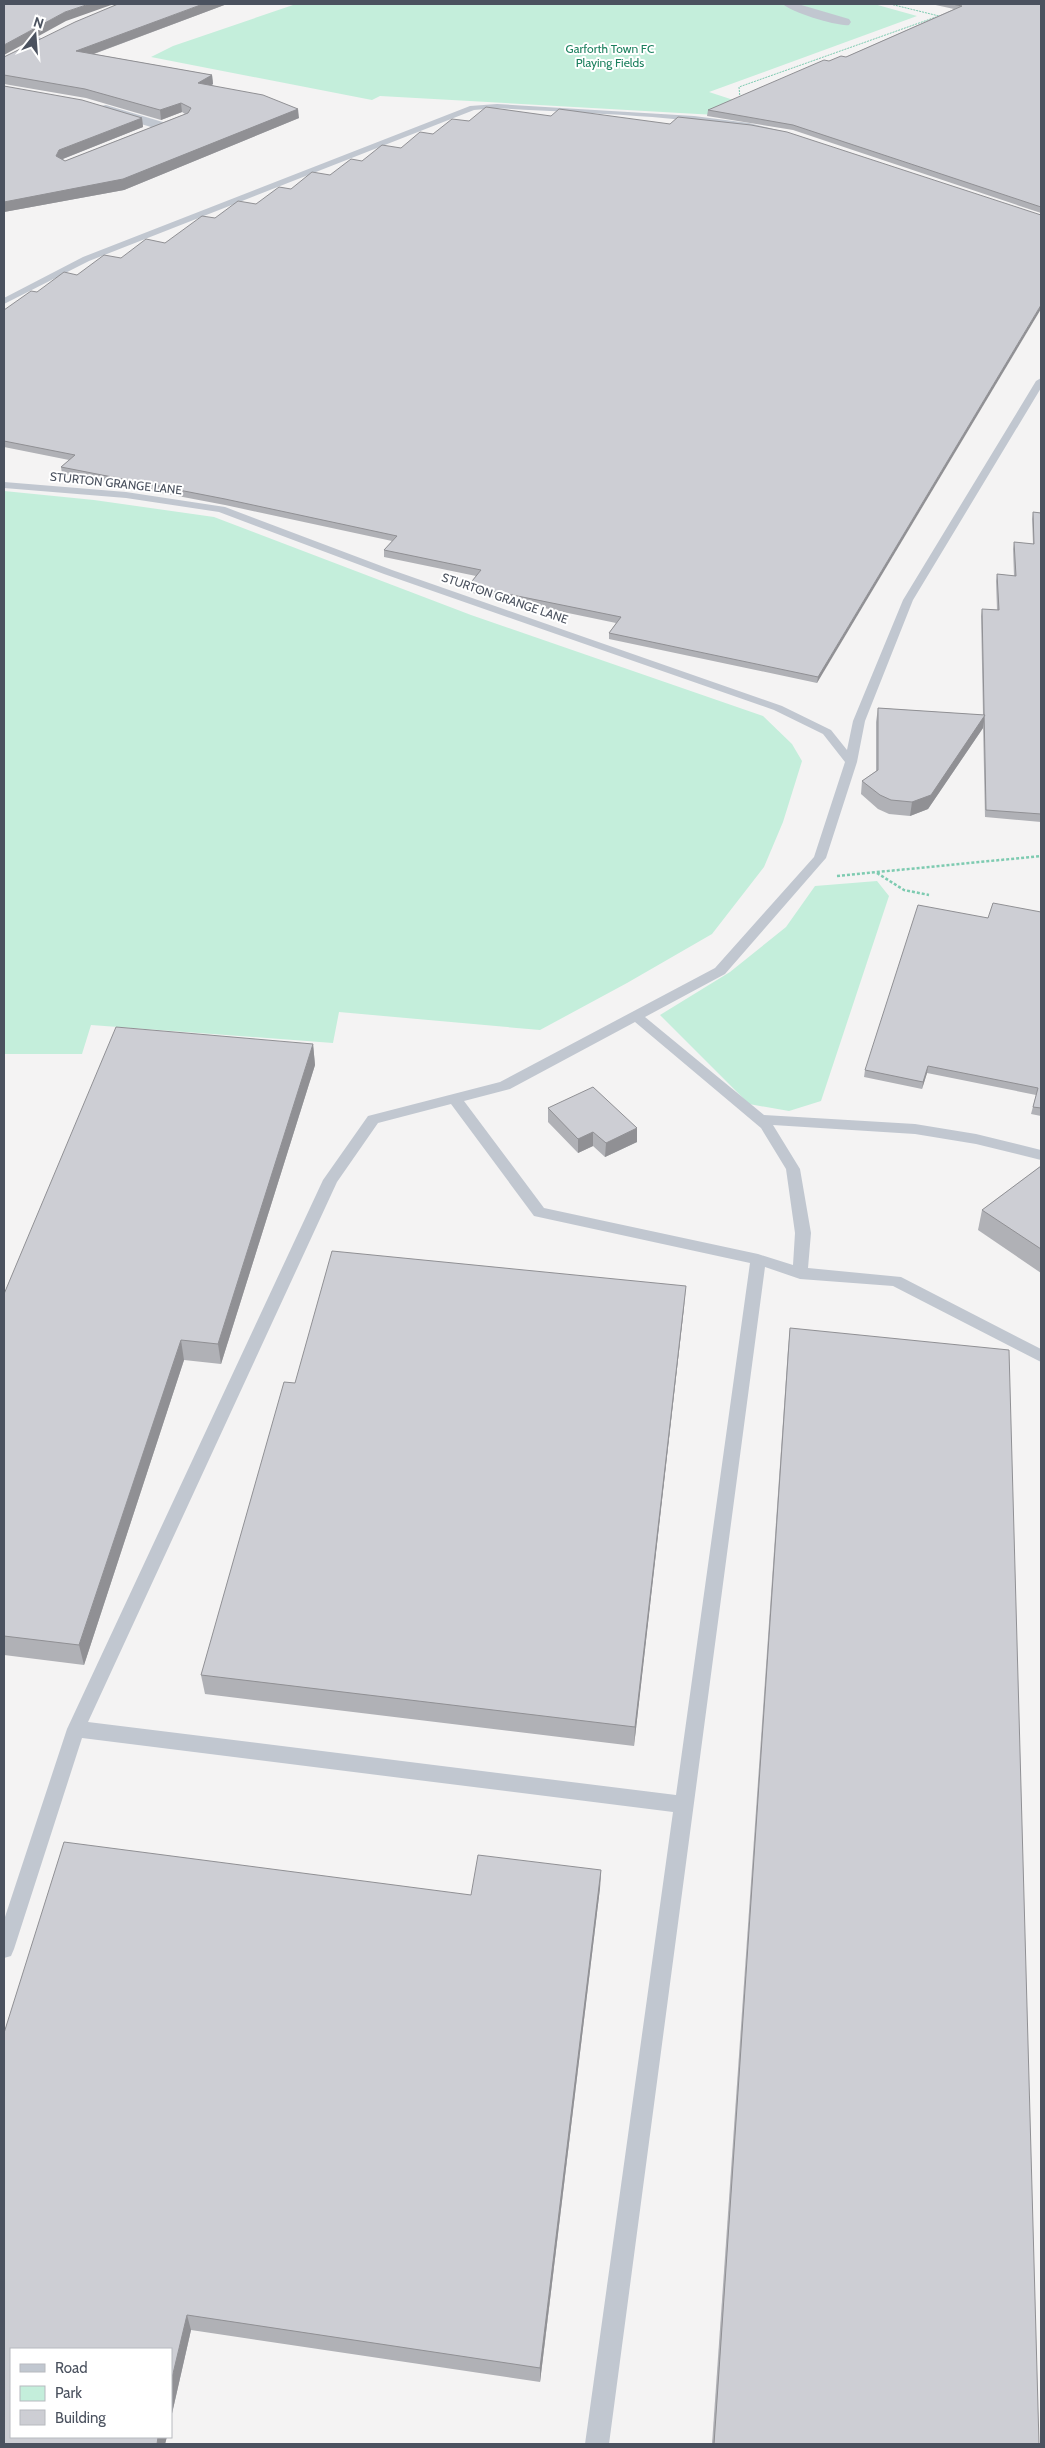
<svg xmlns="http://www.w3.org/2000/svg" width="1045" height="2448" viewBox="0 0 1045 2448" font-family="Cabin,sans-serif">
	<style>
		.green { fill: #c4eedb }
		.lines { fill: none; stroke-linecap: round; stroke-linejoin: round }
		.path-far1 { stroke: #7ecbb1; stroke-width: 1; stroke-dasharray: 2 1; stroke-linecap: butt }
		.path { stroke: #7ecbb1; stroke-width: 2.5; stroke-dasharray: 3 2; stroke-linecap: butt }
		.service { fill: #c1c7d0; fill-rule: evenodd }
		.minor { fill: #c1c7d0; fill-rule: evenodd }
		.wall { fill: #b0b1b6 }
		.shaded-wall { fill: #909094 }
		.building { fill: #cdced4; stroke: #909094 }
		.labels { text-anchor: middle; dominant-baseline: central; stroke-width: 4; stroke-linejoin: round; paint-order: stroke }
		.far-park-label { font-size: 12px; fill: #1c805e; stroke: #fff }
		.far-street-label { font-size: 12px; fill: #4b525f; stroke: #fff }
	</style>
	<rect width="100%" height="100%" fill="#f4f3f3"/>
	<g class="green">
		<path d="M296,4H874L917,16L709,92L1041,201L751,117L380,96L372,100L151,57L173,46Z"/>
		<path d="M4,491L94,500L214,517L471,615L763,716L792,744L802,761L783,822L764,867L712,934L627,983L540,1030L339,1012L333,1043L91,1025L82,1054H4Z"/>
		<path d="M877,881L889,896L821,1101L789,1111L749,1104L660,1015L730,972L786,927L815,886Z"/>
	</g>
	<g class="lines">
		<g class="path-far1">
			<path d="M890,4L939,16"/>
			<path d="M740,98L739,87L936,17"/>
		</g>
		<g class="path">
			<path d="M877,873L904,890L929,895"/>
			<path d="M837,876L1041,856"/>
		</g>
		<g class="service">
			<path d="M497,104L694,116L749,123L790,133L786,135C691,115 593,114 497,108L474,110L89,261L4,304V298L83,257L470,106Z"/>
			<path d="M1041,378V388L913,600L865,721L857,762L826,858L725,974L645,1017L764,1115L915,1124L976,1134L1041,1150V1160L976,1144L915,1134L773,1125L800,1169L811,1233L808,1268L901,1277L1041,1349V1362L893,1286L800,1279L765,1267L609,2444H585L673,1812L82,1738L14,1949L11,1956L4,1958V1920L67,1729L323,1180L368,1116L500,1082L715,968L814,857L845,762L823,734L774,710L384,574L219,512L126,498L4,488V482L126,492L225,507L392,570L782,706L831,730L847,750L853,721L903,600L1036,381ZM635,1022L761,1128L786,1169L795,1233L793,1265L758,1254L544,1208L464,1101L510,1089ZM451,1104L534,1216L750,1263L676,1795L88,1722L337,1182L378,1123Z"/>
		</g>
		<g class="minor">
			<path d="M783,4H798L849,19L851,22L849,25C839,27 790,12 783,4Z"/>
			<path d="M4,32L39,37L45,41L39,45L4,40Z"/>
			<path d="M106,105L166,123L168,126L161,130L101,112L99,109L101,106Z"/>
		</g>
	</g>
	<g class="wall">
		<path d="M227,4L94,54L212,75L213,84L212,85L299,118L124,190L4,212V86L142,118L143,127L63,159L65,161L185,114L182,112L161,120L86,98L4,84V57Z"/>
		<path d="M931,4H1041V213L793,130L707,116L708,110L829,61L846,57L954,9Z"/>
		<path d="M401,148L1041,215L817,683L609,639V633L616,623L468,592V586L476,576L384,557V550L392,541L225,505L62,474L61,467L69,460L4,447V310L37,292L77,275L121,258L165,243L215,218L256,204L291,189L330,175L362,161Z"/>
		<path d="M1033,512L1041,513V822L985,817L983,725V728L928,809L910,816L889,814L878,809L861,794L862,781L876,771V722L878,708L983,715L981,616L982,609L997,610L996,581L997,574L1014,576L1013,549L1014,542L1033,544L1032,519Z"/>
		<path d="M1041,912V1116L1031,1114L1036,1095L927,1073L922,1089L864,1077L865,1070L988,918Z"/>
		<path d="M313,1044L315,1065L221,1364L184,1360L84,1665L4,1655V1294Z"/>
		<path d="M548,1108L637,1128V1142L605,1157L593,1146L578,1153L548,1122Z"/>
		<path d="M1041,1166V1273L978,1230L982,1210Z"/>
		<path d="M684,1307L634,1746L205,1694L201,1675L295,1383Z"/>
		<path d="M790,1328L1039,2444H712L788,1349Z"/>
		<path d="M601,1870L600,1888L540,2382L191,2330L165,2444H4L471,1895Z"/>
	</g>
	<g class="shaded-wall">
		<path d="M89,4H114L66,21L4,55V45L65,12Z"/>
		<path d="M203,4H227L77,60L76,51Z"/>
		<path d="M212,75L213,84L199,92L198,83Z"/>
		<path d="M181,103L182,112L161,120L160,110Z"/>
		<path d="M298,109L299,118L124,190L4,212V202Z"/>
		<path d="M142,118L143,127L60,160L56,156L59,150Z"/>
		<path d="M1041,305V309L817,683L818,677Z"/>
		<path d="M985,715L983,728L928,809L910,816L912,802Z"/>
		<path d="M313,1044L315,1065L221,1364L218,1344Z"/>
		<path d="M928,1066L927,1073L922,1089L923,1082Z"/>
		<path d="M637,1128V1142L605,1157L606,1143Z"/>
		<path d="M593,1132V1146L578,1153V1139Z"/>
		<path d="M686,1286L684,1307L634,1746L635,1727Z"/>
		<path d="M181,1340L184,1360L84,1665L79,1645Z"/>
		<path d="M601,1870L600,1888L540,2382V2368Z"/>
		<path d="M187,2315L191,2330L171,2418V2382Z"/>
		<path d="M158,2437H167L165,2444H157Z"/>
	</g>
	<g class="building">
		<path d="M4,4H89L65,12L4,45Z"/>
		<path d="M118,4H203L76,51L212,75L198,83L263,95L298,109L123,179L4,202V86L82,100L142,118L59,150L56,156L65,161L188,113L191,108L181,103L160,110L85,89L4,75V57L75,22Z"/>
		<path d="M952,4H1041V207L793,125L708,110L824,60L829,61L841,56L846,57L962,6Z"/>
		<path d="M486,107L551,116L559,109L670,124L678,117L751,125L787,132L1041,215V305L818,677L609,633L621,617L468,586L481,570L384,550L397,536L225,499L61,467L75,455L4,441V310L31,291L37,292L64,272L77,275L104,255L121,258L146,239L165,243L202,216L215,218L238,201L256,204L279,187L291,189L312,172L330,175L351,159L362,161L382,145L401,148L420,132L433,134L452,119L469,121Z"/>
		<path d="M1033,512L1041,513V814L986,810L982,609L999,610L997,574L1016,576L1014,542L1034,544Z"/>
		<path d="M878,708L985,715L931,795L912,802L891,800L880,795L862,781L878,770Z"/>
		<path d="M993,903L1041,912V1108L1033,1107L1038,1088L928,1066L923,1082L865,1070L918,905L988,918Z"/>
		<path d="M116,1027L313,1044L218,1344L181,1340L79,1645L4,1636V1294Z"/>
		<path d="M593,1087L637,1128L606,1143L593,1132L578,1139L548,1108Z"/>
		<path d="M1041,1166V1249L982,1210Z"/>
		<path d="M332,1251L686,1286L635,1727L201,1675L284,1382L295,1383Z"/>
		<path d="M790,1328L1009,1350L1039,2444H714Z"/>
		<path d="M64,1842L471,1895L478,1855L601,1870L540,2368L187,2315L171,2382V2349H11V2437H158L157,2444H4V2033Z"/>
	</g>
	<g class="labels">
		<g class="far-park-label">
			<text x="610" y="48">Garforth Town FC<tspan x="610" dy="14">Playing Fields</tspan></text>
		</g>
		<g class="far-street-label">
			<text transform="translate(116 483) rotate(6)">STURTON GRANGE LANE</text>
			<text transform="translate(505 598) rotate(19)">STURTON GRANGE LANE</text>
		</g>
	</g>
	<rect width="1045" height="2448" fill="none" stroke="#4b525f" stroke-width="10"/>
	<rect x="10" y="2348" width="162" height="90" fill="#ffffff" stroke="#b7babf"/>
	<rect x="20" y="2364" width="25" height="8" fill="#c1c7d0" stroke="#b7babf"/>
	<text x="55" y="2373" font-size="15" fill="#4b525f">Road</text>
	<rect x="20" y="2386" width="25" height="15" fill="#c4eedb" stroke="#b7babf"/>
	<text x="55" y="2398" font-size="15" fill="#4b525f">Park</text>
	<rect x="20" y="2410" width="25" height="15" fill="#cdced4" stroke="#b7babf"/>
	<text x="55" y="2423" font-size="15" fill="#4b525f">Building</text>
	<g transform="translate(35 35) rotate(17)" stroke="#ffffff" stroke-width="4" paint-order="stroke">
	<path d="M0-4L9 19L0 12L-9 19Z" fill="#4b525f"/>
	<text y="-8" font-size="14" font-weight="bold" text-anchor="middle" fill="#4b525f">N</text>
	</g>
</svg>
